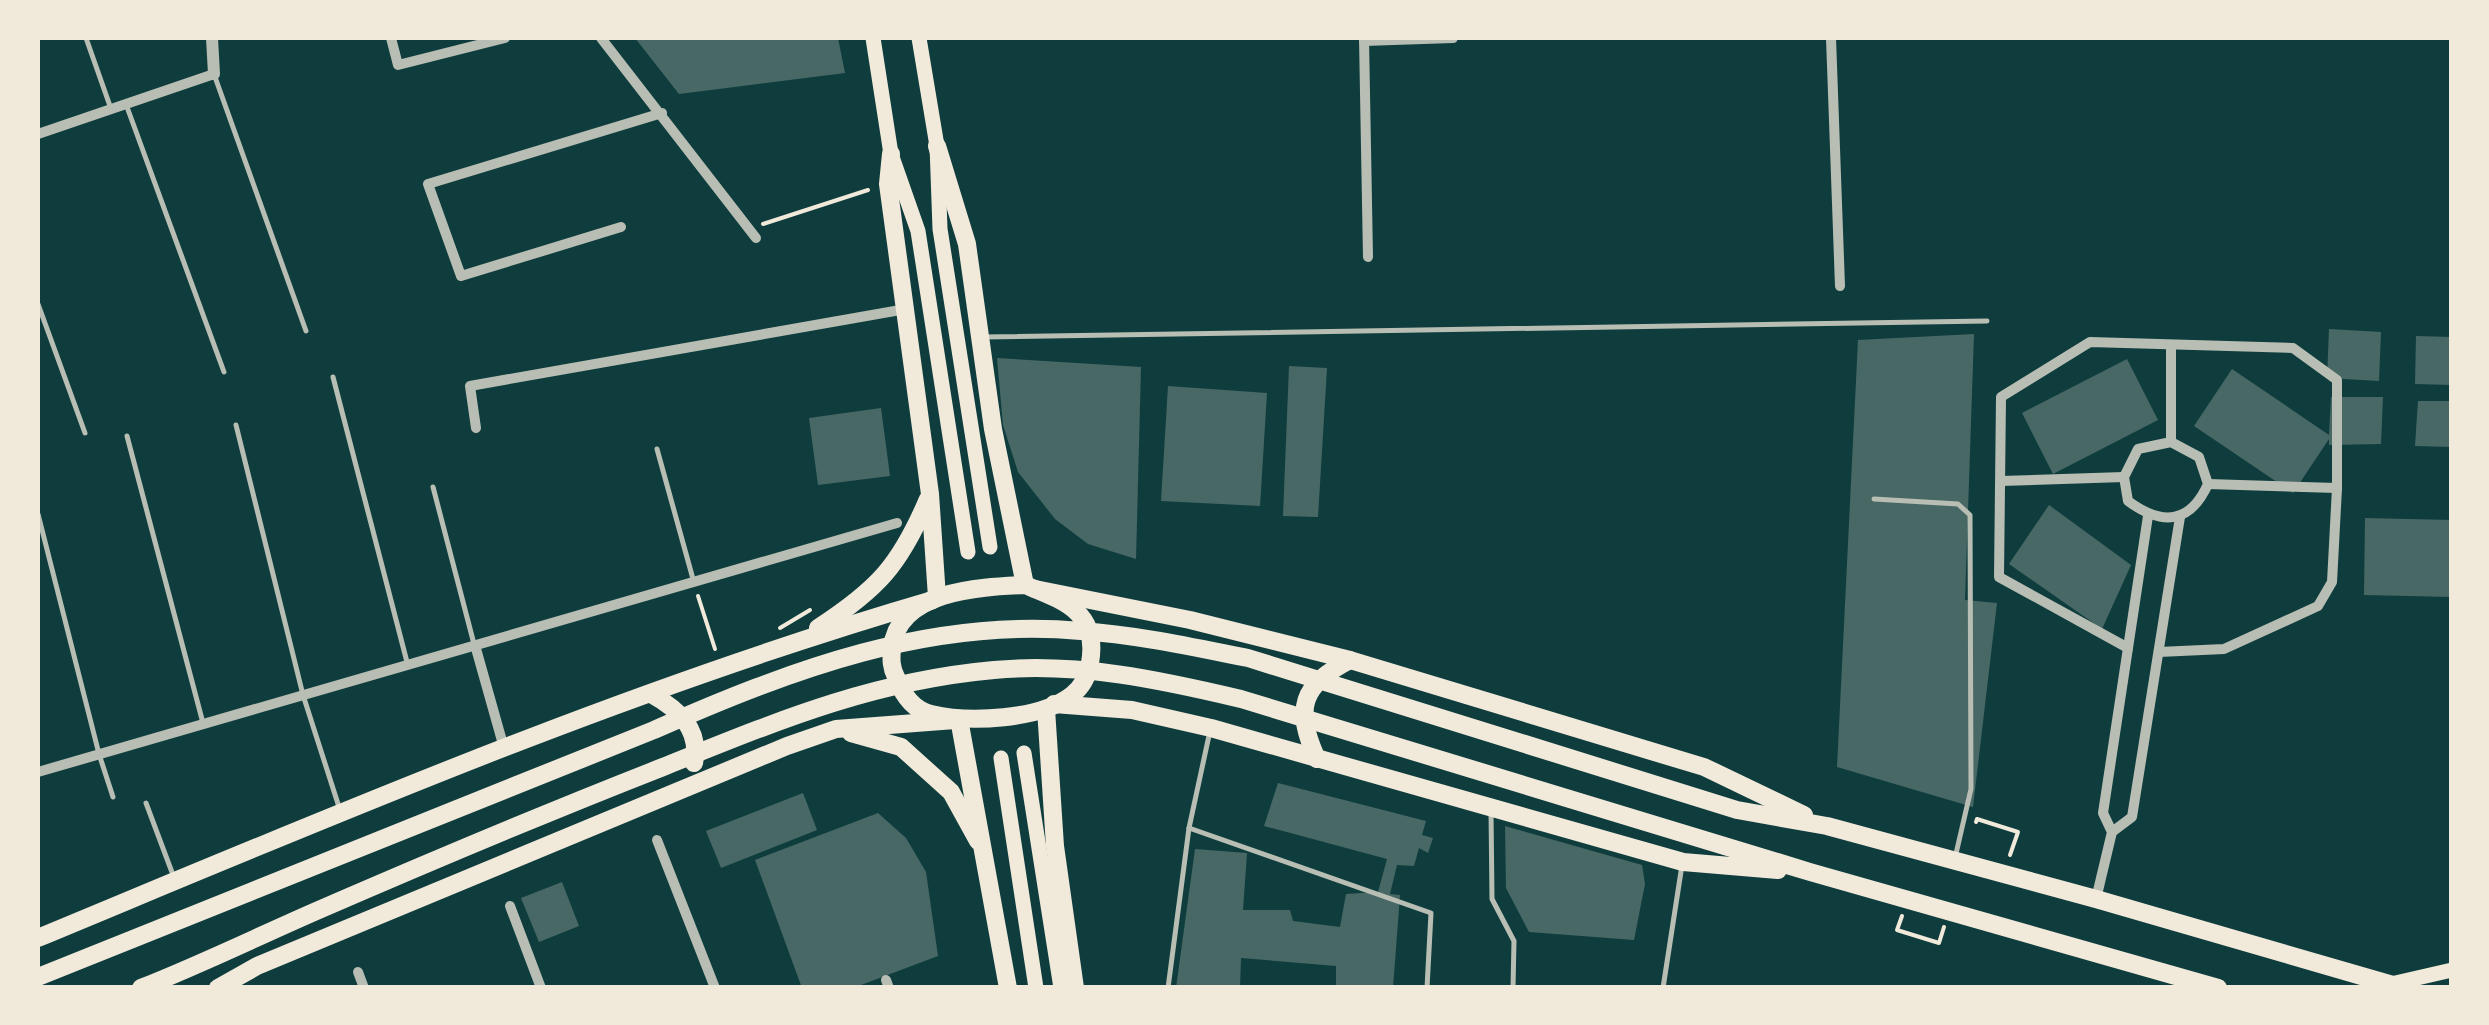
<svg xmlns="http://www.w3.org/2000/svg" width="2489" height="1025" viewBox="0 0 2489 1025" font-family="'Fira Sans Condensed',sans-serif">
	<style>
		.building { fill: #486865 }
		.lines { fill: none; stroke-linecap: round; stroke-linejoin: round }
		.path { stroke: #f1e9da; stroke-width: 4 }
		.service { stroke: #b8beb3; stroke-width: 5 }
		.minor { stroke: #b8beb3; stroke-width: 10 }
		.tertiary { stroke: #b8beb3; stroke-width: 12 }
		.secondary { stroke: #f1e9da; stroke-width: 15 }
		.primary { stroke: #f1e9da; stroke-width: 15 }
		.trunk { stroke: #f1e9da; stroke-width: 18 }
	</style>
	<rect width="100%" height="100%" fill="#0f3d3e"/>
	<g class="building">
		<path d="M635,38H838L845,73L679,94Z"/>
		<path d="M2329,329L2381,332L2379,381L2327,378Z"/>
		<path d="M1974,334L1965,600L1997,603L1973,807L1837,767L1858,340Z"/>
		<path d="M2416,336L2452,337V385L2415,384Z"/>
		<path d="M997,358L1141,367L1136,559L1088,544L1055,519L1018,472L1003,425Z"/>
		<path d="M2127,359L2158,420L2053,474L2022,413Z"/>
		<path d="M1289,366L1327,368L1318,517L1283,516Z"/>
		<path d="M2232,369L2329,435L2331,397H2383L2381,444L2329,445V439L2293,493L2194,426Z"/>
		<path d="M1168,386L1267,393L1260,506L1161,501Z"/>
		<path d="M2418,401H2452V447L2415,446Z"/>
		<path d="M881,408L890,476L818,485L809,418Z"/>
		<path d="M2049,505L2131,565L2102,629L2009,564Z"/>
		<path d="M2365,518L2452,520V597L2364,595Z"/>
		<path d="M1278,783L1426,821L1422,835L1433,838L1428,853L1419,848L1414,866L1397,865L1390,894L1400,895L1393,988H1336V966L1241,958L1240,988H1176L1195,849L1247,853L1243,910H1290L1293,921L1340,927L1346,894L1378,892L1387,859L1264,826Z"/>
		<path d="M803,793L817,830L721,868L706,831Z"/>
		<path d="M878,813L906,838L926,872L938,956L853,988H802L755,860Z"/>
		<path d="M1505,826L1642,865L1645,884L1634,940L1529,932L1506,888Z"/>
		<path d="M562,882L579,926L539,942L521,898Z"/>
	</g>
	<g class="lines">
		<g class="path">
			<path d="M763,224L868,190"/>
			<path d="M698,596L715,649"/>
			<path d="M780,628L810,610"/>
			<path d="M1976,822L1977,819L2018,832L2010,855"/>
			<path d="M1902,916L1897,930L1939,943L1944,927"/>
		</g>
		<g class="service">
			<path d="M86,38L110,106"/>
			<path d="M215,77L306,331"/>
			<path d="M127,107L224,372"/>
			<path d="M38,304L85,433"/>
			<path d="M983,337L1987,321"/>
			<path d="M333,377L407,662"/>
			<path d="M236,425L303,695L339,807"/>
			<path d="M127,436L203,723"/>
			<path d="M657,449L693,579"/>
			<path d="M433,487L474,644"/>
			<path d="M1874,499L1958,504L1970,515L1971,789L1955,858"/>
			<path d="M38,514L99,754L113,797"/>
			<path d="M146,803L173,875"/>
			<path d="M1491,811L1492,899L1514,941L1513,988"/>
			<path d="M1189,828L1431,913L1427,988"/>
			<path d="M1168,988L1189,828L1210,731"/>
			<path d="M1663,988L1682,865"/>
		</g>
		<g class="minor">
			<path d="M391,38L398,65L505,38"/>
			<path d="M601,38L756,238"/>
			<path d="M1364,38L1368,257"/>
			<path d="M1831,38L1840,286"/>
			<path d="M1364,41L1453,38"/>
			<path d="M38,134L214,74"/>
			<path d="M621,227L461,276L428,184L662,113"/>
			<path d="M2171,345V442"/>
			<path d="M476,428L470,386L906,309"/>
			<path d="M2171,442L2199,457L2208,484C2190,524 2162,526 2128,501L2124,477L2138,449Z"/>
			<path d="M2001,481L2124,477"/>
			<path d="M2208,484L2337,488"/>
			<path d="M475,645L504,748"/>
			<path d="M2128,648L1999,577L2001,397L2090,342L2293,348L2337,380V488L2332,582L2318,606L2224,649L2159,652"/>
			<path d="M38,772L897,523"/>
			<path d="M2112,832L2132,817L2180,517"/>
			<path d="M657,840L715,988"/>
			<path d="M2096,899L2112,832L2103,813L2148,516"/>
			<path d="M510,906L541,988"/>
			<path d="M358,972L364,988"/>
			<path d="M886,980L889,988"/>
		</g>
		<path class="tertiary" d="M212,38L214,74"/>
		<path class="secondary" d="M2391,984L2452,970"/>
		<g class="primary">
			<path d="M873,38L891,154L918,231L968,552"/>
			<path d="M919,38L937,146L940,229L990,547"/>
			<path d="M1024,753L1061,988"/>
			<path d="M1001,758L1036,988"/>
		</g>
		<g class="trunk">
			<path d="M937,146L967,244L993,429L1025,585"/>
			<path d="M891,154L888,184L930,494L937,597"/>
			<path d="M1025,585C1064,601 1099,612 1090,663C1088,675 1082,687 1072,695C1040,720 969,723 931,714C913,710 902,693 896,677C891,667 891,660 892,648C898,590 981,587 1025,585Z"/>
			<path d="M1035,589L1190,620L1350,660L1704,767L1804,815"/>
			<path d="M818,628C878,589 900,565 928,499"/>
			<path d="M651,694C678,709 701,729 694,763"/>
			<path d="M1054,704L1132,710L1211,728L1683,862L1778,870"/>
			<path d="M1046,709L1055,846L1075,988"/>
			<path d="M959,719L1008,988"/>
			<path d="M851,733L901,747L951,792L978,841"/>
			<path d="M1317,759C1294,709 1301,685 1350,660"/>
			<path d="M38,938C332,816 627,689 933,600"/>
			<path d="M38,977L654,730C790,670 930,617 1081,631C1138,635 1192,647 1248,658L1737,810L1827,826L2096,899L2403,988"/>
			<path d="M141,988C202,964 261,935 321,909C434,860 548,812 663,767C775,722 871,681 994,670C1077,662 1161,680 1241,699L1810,872L2218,988"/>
			<path d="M218,988L257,966L787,746L836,729L955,720"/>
		</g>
	</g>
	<rect width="2489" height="1025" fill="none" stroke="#f1e9da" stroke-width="80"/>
</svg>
